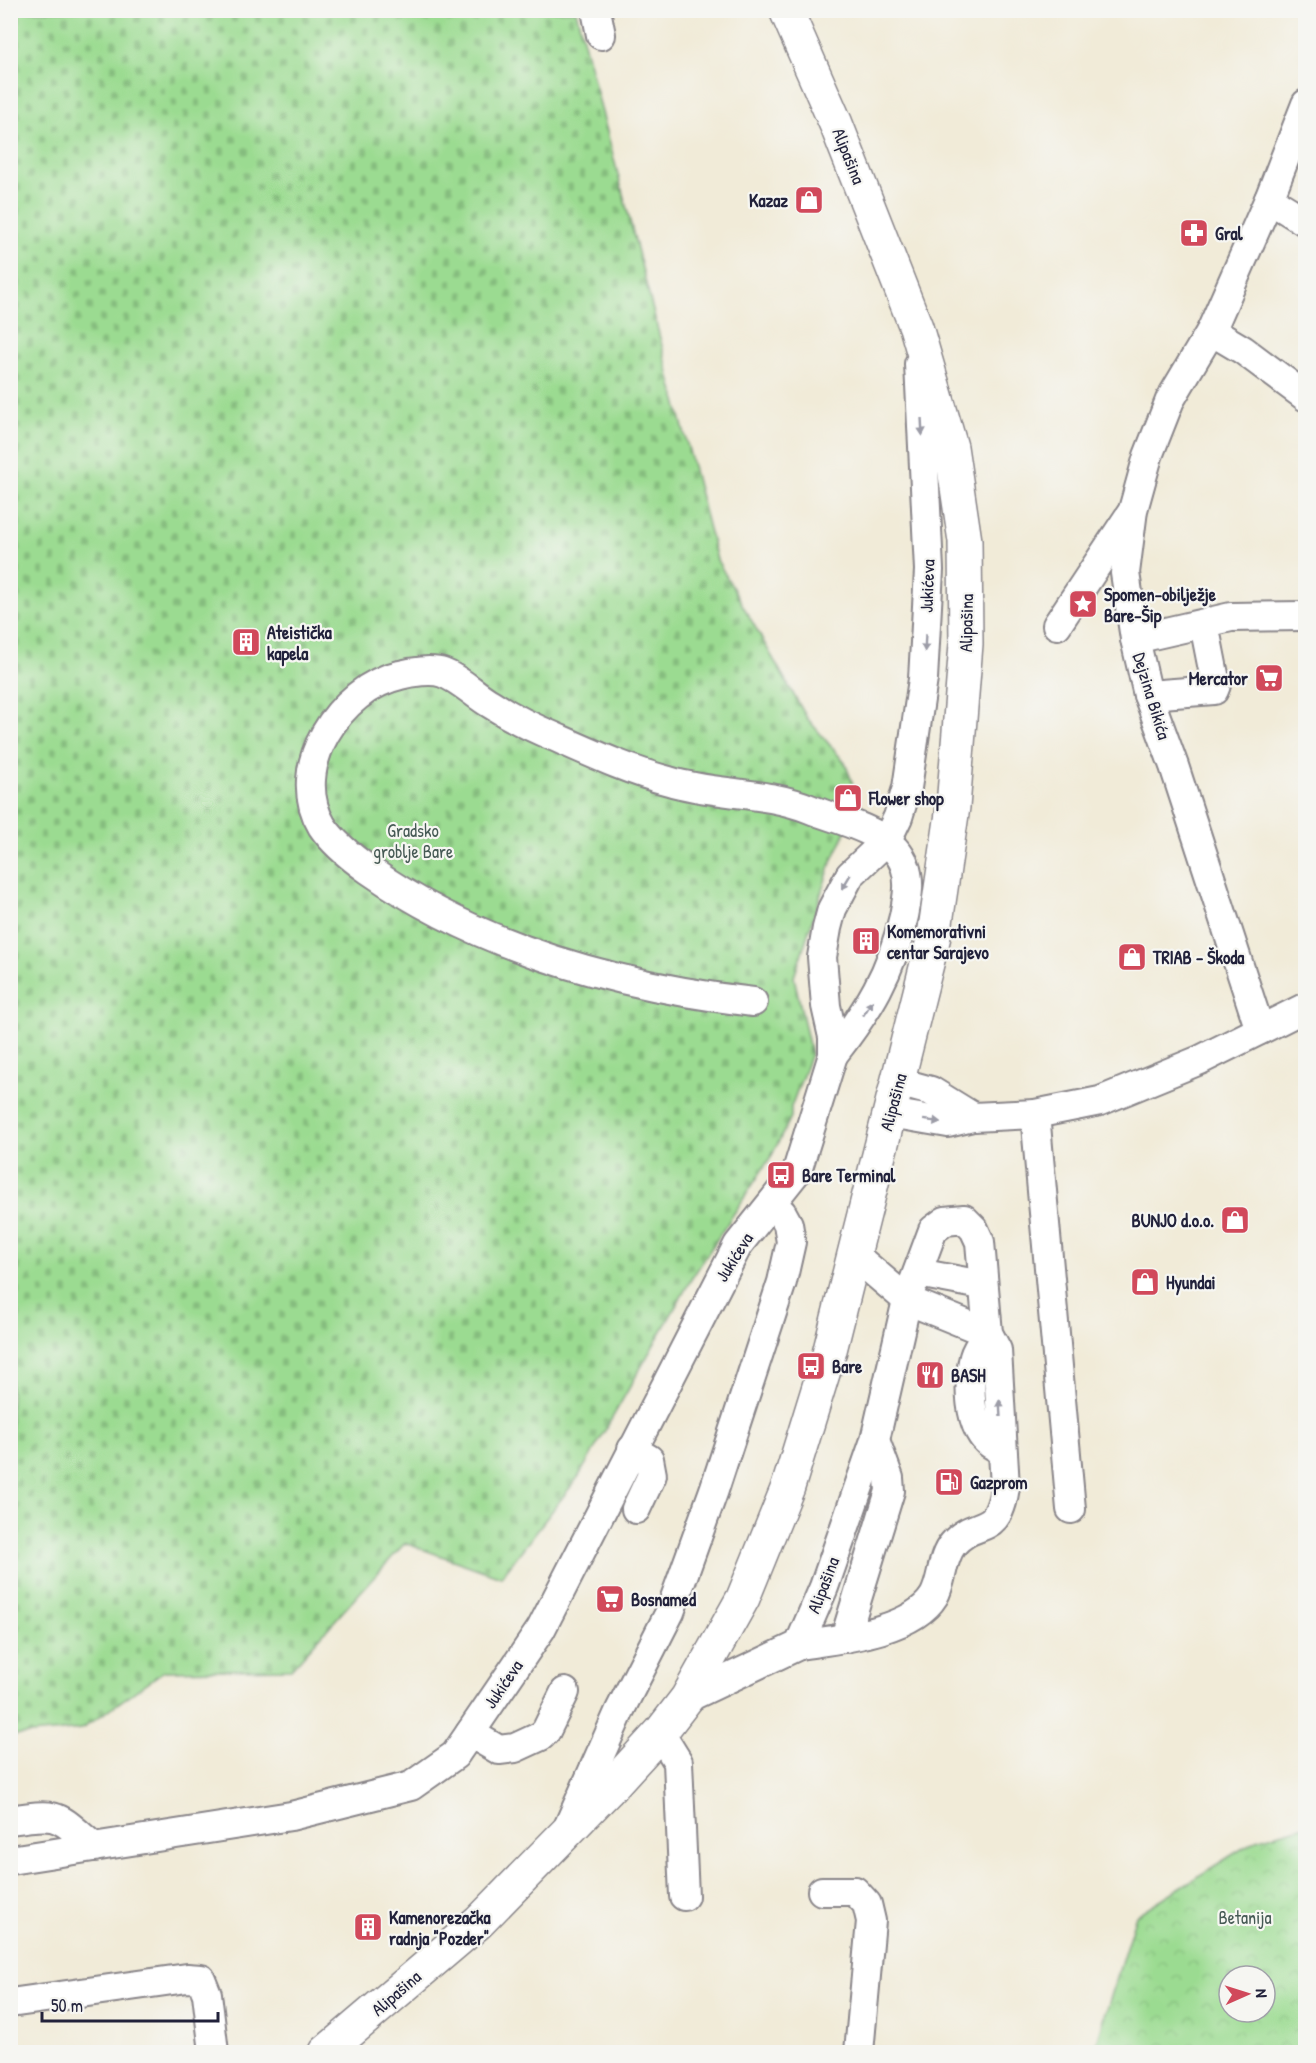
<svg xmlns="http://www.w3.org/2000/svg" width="1316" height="2063" viewBox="0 0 1316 2063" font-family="'Patrick Hand',sans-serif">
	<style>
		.cemetery { fill: url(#cemetery-stones); stroke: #5e7e66; stroke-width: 1.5 }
		.park { fill: url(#park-crowns); stroke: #5e7e66; stroke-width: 1.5; fill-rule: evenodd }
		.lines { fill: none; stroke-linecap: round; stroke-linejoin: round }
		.minor-casing { stroke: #8a868a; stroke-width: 32 }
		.major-casing { stroke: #8a868a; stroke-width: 36 }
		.minor { stroke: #fff; stroke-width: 28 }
		.major { stroke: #fff; stroke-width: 33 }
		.oneway { fill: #9c9ca7 }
		.labels { text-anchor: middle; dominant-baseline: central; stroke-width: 4.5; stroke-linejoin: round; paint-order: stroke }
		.street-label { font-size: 18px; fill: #22223b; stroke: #f6f6f2 }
		.poi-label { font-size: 18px; font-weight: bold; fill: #22223b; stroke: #f6f6f2; text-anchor: start }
		.park-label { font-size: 18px; fill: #465a55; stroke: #f6f6f2 }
	</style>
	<defs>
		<pattern id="cemetery-stones" width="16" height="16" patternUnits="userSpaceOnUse" patternTransform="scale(1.5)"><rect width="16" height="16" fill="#9bdb91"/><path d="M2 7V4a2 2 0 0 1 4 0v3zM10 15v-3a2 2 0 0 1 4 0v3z" fill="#85bc7e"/></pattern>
		<pattern id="park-crowns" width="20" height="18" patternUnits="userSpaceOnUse" patternTransform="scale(1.5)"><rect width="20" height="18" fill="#9bdb91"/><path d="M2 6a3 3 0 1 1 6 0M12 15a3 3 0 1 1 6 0" fill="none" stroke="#85bc7e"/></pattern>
	</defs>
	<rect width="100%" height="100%" fill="#f6f6f2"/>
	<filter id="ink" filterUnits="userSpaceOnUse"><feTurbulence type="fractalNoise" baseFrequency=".0167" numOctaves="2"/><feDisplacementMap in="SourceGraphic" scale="12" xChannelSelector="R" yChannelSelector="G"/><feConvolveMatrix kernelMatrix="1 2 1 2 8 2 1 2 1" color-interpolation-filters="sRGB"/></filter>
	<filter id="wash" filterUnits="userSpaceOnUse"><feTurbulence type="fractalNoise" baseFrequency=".008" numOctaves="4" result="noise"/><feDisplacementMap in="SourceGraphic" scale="24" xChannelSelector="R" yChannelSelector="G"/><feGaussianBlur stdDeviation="1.35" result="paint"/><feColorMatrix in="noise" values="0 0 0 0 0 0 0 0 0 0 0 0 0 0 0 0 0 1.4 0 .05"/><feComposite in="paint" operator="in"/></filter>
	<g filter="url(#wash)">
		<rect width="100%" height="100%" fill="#f1ebd8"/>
		<path class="cemetery" d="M10,11H576L717,560L807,718L845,763L865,817L846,831L830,866L794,977L811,1054L791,1107V1117L772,1155L692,1278L579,1476L501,1577L405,1543L291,1669L164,1671L82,1729L11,1736Z"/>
		<path class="park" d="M1305,1826V2052H1094L1136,1915L1256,1840ZM1229,1976H1265V2012H1229Z"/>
	</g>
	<g filter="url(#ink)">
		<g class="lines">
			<g class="minor-casing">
				<g id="minor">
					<path d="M596,10L601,35"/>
					<path d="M1269,199L1306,222"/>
					<path d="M1211,331L1243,350L1306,397"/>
					<path d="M1057,625L1130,515"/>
					<path d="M1135,639L1231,617L1306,616"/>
					<path d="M1148,695L1214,690L1216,685L1204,624"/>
					<path d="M753,1002C617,986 482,949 369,870C352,858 334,844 322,826C287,768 340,688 400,675C411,672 432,669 443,673C460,679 475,695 491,704C511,717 533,728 555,737C591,753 630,771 669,781C714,795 765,791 810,809C840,821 893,831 905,866C911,882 907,900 904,916C891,973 869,1009 833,1055"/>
					<path d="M1260,1030L1174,766L1148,695L1135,639L1125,573L1133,510L1148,456L1170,400L1211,331L1269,199L1306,104"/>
					<path d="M898,1082L931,1091L973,1117"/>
					<path d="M890,1113L948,1123L973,1117L1035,1114L1100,1101L1200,1060L1306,1007"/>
					<path d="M1035,1114L1071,1509"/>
					<path d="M918,1273L982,1285"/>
					<path d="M988,1333C983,1340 976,1349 974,1357C967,1384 968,1442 1001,1448"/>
					<path d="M632,1449L649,1459L652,1475L636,1509"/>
					<path d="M845,1638L890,1491L889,1478L875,1440"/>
					<path d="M799,1645C838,1639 912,1632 934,1596C943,1580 941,1558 953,1544C976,1517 998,1539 1005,1487L997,1350L988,1333L980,1242L974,1229L964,1219L945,1221L933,1230L907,1300L988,1333"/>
					<path d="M687,1698L799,1645L824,1587L875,1440L907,1300L854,1255"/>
					<path d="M470,1733L499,1750L515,1748L541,1736L546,1731L565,1692"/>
					<path d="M660,1733L678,1762L684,1896"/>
					<path d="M10,1820C61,1812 56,1815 94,1847"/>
					<path d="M569,1825L620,1710L670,1612L714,1490L782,1282L791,1242L788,1224L782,1213L769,1208"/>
					<path d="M10,1860L291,1816L411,1786L455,1755L541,1629L738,1245L797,1171L833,1055V1037L826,1006L822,957L827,928L832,909L850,875L887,840L898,817L907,788L923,679L929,570L919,364"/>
					<path d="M822,1891H855L867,1904L871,1921L859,2052"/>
					<path d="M10,2003L187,1978L201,1979L207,1994L214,2052"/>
				</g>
			</g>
			<g class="major-casing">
				<path id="major" d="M326,2052L479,1922L607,1791L660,1733L687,1698L743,1598L788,1487L829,1354L934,936L953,807L966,644L965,541L951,447L916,327L836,124L786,10"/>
			</g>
			<use href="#minor" class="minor"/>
			<use href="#major" class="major"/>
		</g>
		<defs><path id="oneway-solid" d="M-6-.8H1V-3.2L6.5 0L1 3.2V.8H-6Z" transform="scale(1.5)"/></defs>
		<g class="oneway">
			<use href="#oneway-solid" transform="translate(922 427) rotate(87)"/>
			<use href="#oneway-solid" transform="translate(925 643) rotate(93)"/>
			<use href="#oneway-solid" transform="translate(846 882) rotate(121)"/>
			<use href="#oneway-solid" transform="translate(868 1008) rotate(-57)"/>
			<use href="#oneway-solid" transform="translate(932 1121) rotate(7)"/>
			<use href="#oneway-solid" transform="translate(1000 1408) rotate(-93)"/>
		</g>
	</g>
	<defs>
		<g id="shop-square" transform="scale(1.5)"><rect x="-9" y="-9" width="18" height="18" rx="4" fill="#d1495b" stroke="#f6f6f2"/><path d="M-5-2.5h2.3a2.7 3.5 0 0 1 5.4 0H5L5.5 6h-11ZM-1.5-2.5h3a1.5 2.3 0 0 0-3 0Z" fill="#fff"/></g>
		<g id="pharmacy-square" transform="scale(1.5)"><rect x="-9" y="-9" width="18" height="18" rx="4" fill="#d1495b" stroke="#f6f6f2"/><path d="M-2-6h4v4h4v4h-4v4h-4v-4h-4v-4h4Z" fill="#fff"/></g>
		<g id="sight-square" transform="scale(1.5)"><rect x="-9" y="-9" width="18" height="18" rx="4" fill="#d1495b" stroke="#f6f6f2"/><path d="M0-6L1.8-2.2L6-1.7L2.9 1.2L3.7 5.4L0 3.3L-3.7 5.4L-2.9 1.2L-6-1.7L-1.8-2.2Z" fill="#fff"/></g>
		<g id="building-square" transform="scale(1.5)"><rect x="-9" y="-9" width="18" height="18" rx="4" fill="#d1495b" stroke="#f6f6f2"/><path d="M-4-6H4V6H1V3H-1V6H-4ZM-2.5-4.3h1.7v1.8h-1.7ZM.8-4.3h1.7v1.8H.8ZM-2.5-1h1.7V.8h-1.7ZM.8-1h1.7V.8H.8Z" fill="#fff"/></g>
		<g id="supermarket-square" transform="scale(1.5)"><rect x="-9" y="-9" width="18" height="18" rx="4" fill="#d1495b" stroke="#f6f6f2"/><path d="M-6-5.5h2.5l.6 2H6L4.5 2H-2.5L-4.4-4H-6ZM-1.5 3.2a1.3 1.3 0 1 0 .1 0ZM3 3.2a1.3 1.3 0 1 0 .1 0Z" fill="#fff"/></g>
		<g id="bus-square" transform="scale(1.5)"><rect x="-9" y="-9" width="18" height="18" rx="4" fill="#d1495b" stroke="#f6f6f2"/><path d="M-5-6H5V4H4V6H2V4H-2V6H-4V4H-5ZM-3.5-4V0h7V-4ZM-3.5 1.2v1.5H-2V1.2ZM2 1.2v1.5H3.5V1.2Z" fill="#fff"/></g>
		<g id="restaurant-square" transform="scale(1.5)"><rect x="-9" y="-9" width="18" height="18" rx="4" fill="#d1495b" stroke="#f6f6f2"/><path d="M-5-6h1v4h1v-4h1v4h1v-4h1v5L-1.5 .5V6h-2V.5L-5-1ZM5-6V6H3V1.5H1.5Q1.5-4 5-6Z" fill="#fff"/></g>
		<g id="fuel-square" transform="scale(1.5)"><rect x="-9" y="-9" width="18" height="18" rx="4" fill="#d1495b" stroke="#f6f6f2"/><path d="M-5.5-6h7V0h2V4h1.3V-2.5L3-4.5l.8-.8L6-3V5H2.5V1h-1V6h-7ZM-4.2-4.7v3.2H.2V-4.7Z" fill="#fff"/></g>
	</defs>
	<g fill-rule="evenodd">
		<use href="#shop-square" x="809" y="200"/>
		<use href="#pharmacy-square" x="1194" y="233"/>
		<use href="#sight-square" x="1083" y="604"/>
		<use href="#building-square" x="246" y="642"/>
		<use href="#supermarket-square" x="1269" y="678"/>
		<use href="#shop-square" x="848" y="798"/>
		<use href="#building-square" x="866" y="941"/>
		<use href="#shop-square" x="1132" y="957"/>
		<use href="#bus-square" x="781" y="1175"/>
		<use href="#shop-square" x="1235" y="1220"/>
		<use href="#shop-square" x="1145" y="1282"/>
		<use href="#bus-square" x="811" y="1366"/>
		<use href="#restaurant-square" x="930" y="1375"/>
		<use href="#fuel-square" x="949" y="1482"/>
		<use href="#supermarket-square" x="610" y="1599"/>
		<use href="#building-square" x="368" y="1927"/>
	</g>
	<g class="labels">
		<g class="street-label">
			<text transform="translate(849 156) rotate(68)">Alipašina</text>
			<text transform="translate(927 586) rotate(-88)">Jukićeva</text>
			<text transform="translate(966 623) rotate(-89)">Alipašina</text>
			<text transform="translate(1152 696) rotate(73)">Dejzina Bikića</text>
			<text transform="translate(893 1102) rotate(-75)">Alipašina</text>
			<text transform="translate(734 1257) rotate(-58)">Jukićeva</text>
			<text transform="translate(823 1585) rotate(-69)">Alipašina</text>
			<text transform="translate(503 1684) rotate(-56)">Jukićeva</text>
			<text transform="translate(396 1993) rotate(-41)">Alipašina</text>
		</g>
		<g class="poi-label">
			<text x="788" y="200" text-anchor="end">Kazaz</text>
			<text x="1215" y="233">Gral</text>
			<text x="1104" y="594">Spomen-obilježje<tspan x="1104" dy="21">Bare-Šip</tspan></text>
			<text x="267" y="632">Ateistička<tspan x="267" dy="21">kapela</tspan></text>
			<text x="1248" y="678" text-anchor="end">Mercator</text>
			<text x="869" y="798">Flower shop</text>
			<text x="887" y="931">Komemorativni<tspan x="887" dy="21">centar Sarajevo</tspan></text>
			<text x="1153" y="957">TRIAB - Škoda</text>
			<text x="802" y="1175">Bare Terminal</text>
			<text x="1214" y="1220" text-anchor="end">BUNJO d.o.o.</text>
			<text x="1166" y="1282">Hyundai</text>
			<text x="832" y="1366">Bare</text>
			<text x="951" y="1375">BASH</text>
			<text x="970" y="1482">Gazprom</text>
			<text x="631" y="1599">Bosnamed</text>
			<text x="389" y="1917">Kamenorezačka<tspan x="389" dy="21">radnja "Pozder"</tspan></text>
		</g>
		<g class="park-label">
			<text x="413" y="830">Gradsko<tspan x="413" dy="21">groblje Bare</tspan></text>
			<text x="1245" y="1917">Betanija</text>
		</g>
	</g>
	<rect width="1316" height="2063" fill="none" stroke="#f6f6f2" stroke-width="36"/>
	<g transform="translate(1247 1994) rotate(87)"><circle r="28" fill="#f6f6f2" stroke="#a1a1a9" stroke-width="1.5"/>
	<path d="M0-4.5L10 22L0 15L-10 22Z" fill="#d1495b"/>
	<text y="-9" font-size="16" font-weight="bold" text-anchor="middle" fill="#22223b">N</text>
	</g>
	<path d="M42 2012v9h176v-9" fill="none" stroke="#22223b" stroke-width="3"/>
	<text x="51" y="2012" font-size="18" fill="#22223b" stroke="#f6f6f2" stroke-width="4.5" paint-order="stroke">50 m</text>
</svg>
